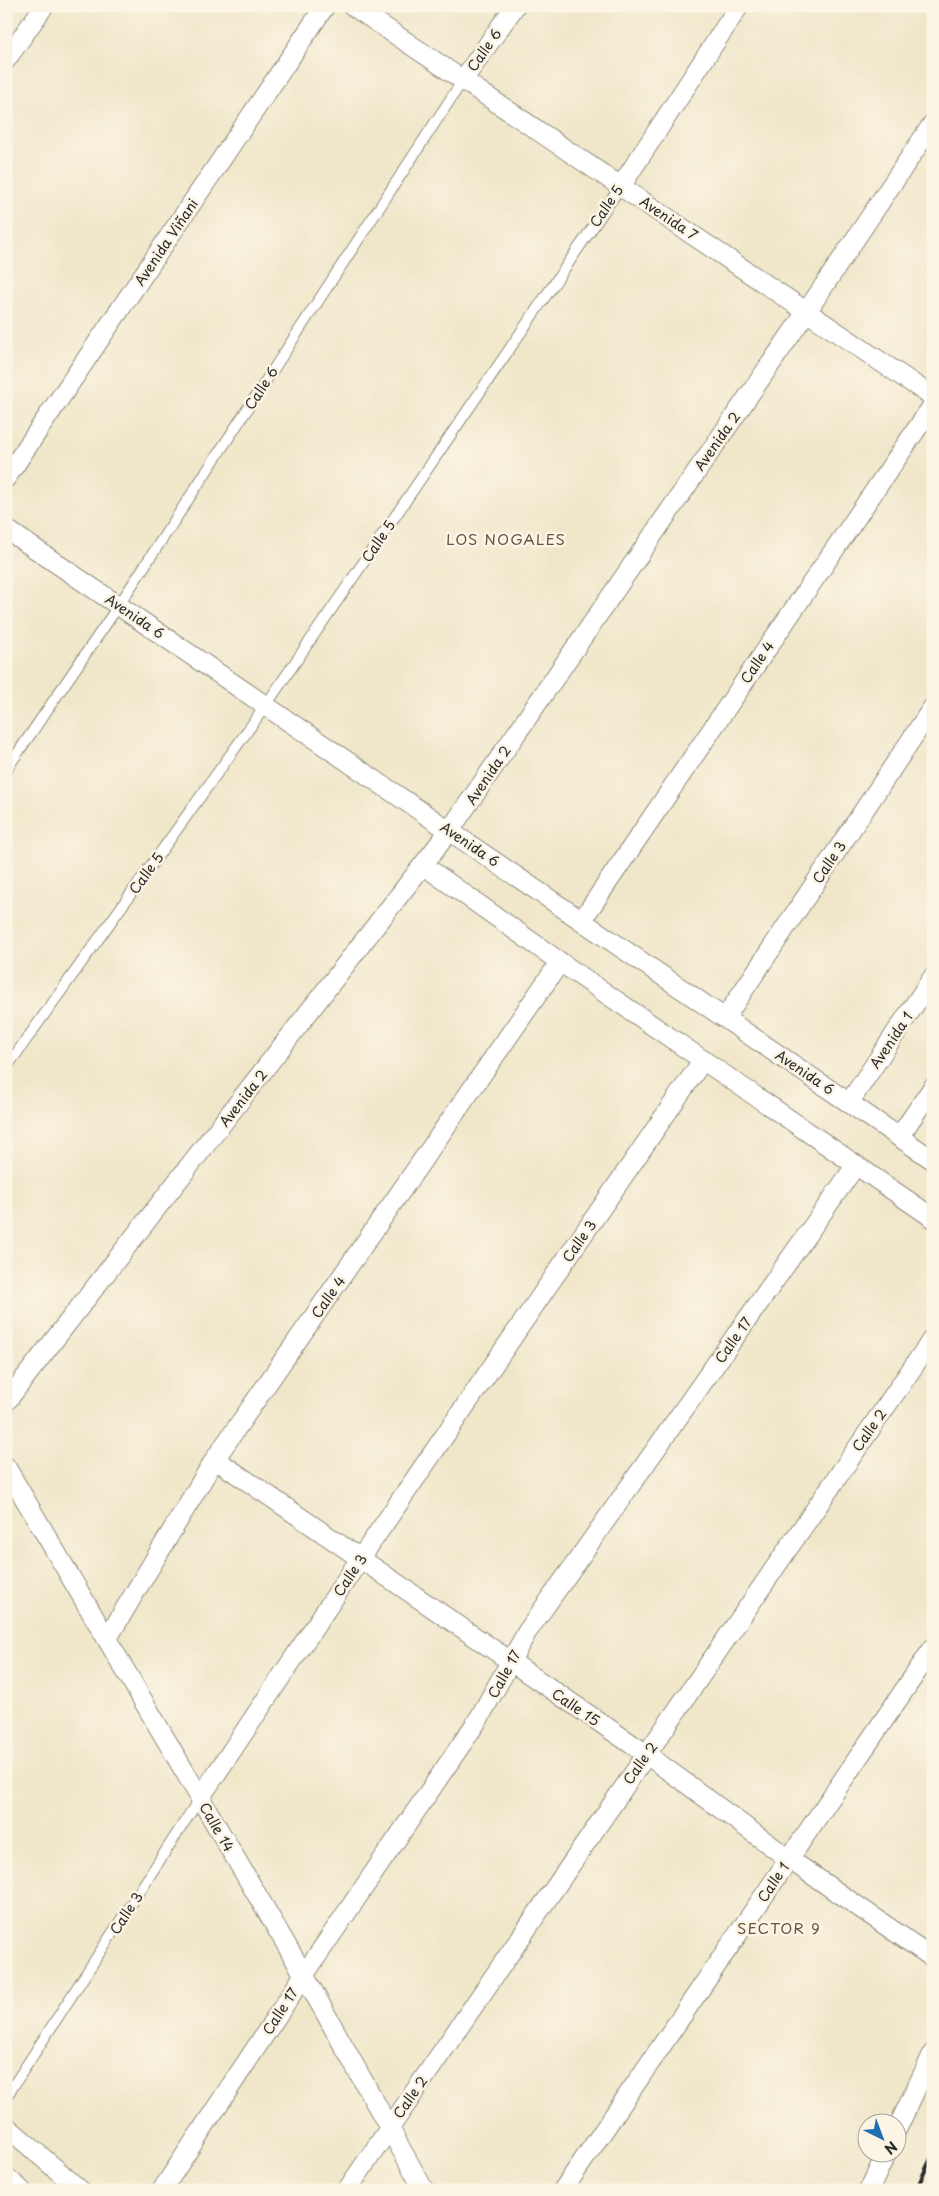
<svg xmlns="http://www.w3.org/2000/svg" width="939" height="2196" viewBox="0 0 939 2196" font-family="'Playpen Sans',sans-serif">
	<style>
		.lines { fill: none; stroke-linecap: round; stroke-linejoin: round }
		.service-casing { stroke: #8e897a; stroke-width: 12 }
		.minor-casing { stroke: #8e897a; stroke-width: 21 }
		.service { stroke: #fff; stroke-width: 10 }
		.minor { stroke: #fff; stroke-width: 19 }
		.rail { stroke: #2b2b2b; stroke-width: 4 }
		.labels { text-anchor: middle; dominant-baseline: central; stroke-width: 5; stroke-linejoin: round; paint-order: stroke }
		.street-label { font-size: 14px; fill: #2b2b2b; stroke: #fcf5e5 }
		.neighbourhood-label { font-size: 15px; letter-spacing: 1px; fill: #665542; stroke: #fcf5e5 }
	</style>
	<rect width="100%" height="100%" fill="#fcf5e5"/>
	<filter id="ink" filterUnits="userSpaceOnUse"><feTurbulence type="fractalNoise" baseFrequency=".02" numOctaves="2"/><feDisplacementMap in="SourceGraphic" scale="10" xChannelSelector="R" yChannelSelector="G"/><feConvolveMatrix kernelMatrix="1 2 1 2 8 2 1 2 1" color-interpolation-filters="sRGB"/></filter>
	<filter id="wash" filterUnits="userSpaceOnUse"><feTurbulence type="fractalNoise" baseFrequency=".0096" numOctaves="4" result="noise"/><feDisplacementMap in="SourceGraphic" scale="20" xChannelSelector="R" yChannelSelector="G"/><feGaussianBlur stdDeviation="1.12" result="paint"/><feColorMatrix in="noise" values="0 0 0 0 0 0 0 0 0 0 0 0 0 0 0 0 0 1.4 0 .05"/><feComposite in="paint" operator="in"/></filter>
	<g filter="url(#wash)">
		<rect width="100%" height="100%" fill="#f0e7ca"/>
	</g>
	<g filter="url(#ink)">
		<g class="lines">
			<g class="service-casing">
				<g id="service">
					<path d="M6,770L119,605L463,80"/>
					<path d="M6,1068L266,705L621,186"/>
					<path d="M6,2097L200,1798"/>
				</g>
			</g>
			<g class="minor-casing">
				<g id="minor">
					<path d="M353,6L933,397"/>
					<path d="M6,60L44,6"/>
					<path d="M463,80L515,6"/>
					<path d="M621,186L739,6"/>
					<path d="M6,478L325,6"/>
					<path d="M6,529L933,1160"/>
					<path d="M423,865L560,962L933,1218"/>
					<path d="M582,920L933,405"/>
					<path d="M725,1018L933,707"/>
					<path d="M849,1103L933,977"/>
					<path d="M899,1137L933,1087"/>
					<path d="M6,1402L450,830L807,311L933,123"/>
					<path d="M215,1459L646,1754L789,1859L933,1958"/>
					<path d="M6,1467L304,1975L424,2190"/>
					<path d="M107,1639L215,1459L560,962"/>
					<path d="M200,1798L360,1559L703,1060"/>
					<path d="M6,2126L80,2190"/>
					<path d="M896,2131L933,2053"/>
					<path d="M6,2177L21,2190"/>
					<path d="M162,2190L304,1975L478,1720L527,1632L856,1165"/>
					<path d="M347,2190L933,1338"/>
					<path d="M563,2190L933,1648"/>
					<path d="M869,2190L886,2154"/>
				</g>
			</g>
			<use href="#service" class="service"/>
			<use href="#minor" class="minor"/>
			<path class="rail" d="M916,2190L933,2154"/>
		</g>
	</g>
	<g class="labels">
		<g class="street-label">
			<text transform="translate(484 50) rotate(-55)">Calle 6</text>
			<text transform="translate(606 206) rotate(-56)">Calle 5</text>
			<text transform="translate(669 218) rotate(34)">Avenida 7</text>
			<text transform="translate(166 242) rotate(-56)">Avenida Viñani</text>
			<text transform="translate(261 388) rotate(-57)">Calle 6</text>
			<text transform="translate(717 441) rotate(-55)">Avenida 2</text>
			<text transform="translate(378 541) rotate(-56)">Calle 5</text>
			<text transform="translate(135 616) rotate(34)">Avenida 6</text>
			<text transform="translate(757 662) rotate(-56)">Calle 4</text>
			<text transform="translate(488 775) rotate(-56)">Avenida 2</text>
			<text transform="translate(470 844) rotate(34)">Avenida 6</text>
			<text transform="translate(829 862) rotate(-56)">Calle 3</text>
			<text transform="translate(146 873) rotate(-54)">Calle 5</text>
			<text transform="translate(891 1040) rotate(-56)">Avenida 1</text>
			<text transform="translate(805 1072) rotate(34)">Avenida 6</text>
			<text transform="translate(243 1098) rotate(-52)">Avenida 2</text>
			<text transform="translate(579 1241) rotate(-55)">Calle 3</text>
			<text transform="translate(328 1297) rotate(-55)">Calle 4</text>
			<text transform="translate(733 1340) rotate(-55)">Calle 17</text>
			<text transform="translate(869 1430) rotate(-55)">Calle 2</text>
			<text transform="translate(350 1575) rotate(-56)">Calle 3</text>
			<text transform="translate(504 1674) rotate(-61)">Calle 17</text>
			<text transform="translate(576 1707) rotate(34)">Calle 15</text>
			<text transform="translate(640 1763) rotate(-55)">Calle 2</text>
			<text transform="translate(217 1827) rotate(60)">Calle 14</text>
			<text transform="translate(773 1882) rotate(-56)">Calle 1</text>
			<text transform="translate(126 1913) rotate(-57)">Calle 3</text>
			<text transform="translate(280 2011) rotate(-57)">Calle 17</text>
			<text transform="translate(410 2097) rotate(-55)">Calle 2</text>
		</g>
		<g class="neighbourhood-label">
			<text x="506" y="538">LOS NOGALES</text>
			<text x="779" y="1927">SECTOR 9</text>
		</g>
	</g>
	<rect width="939" height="2196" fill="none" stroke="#fcf5e5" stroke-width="25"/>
	<g transform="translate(882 2138) rotate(138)"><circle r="24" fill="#fcf5e5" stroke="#a8a49b"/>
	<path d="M0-4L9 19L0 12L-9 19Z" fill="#1f6fb2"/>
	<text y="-8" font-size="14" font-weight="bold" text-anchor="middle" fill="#2b2b2b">N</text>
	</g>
</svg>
